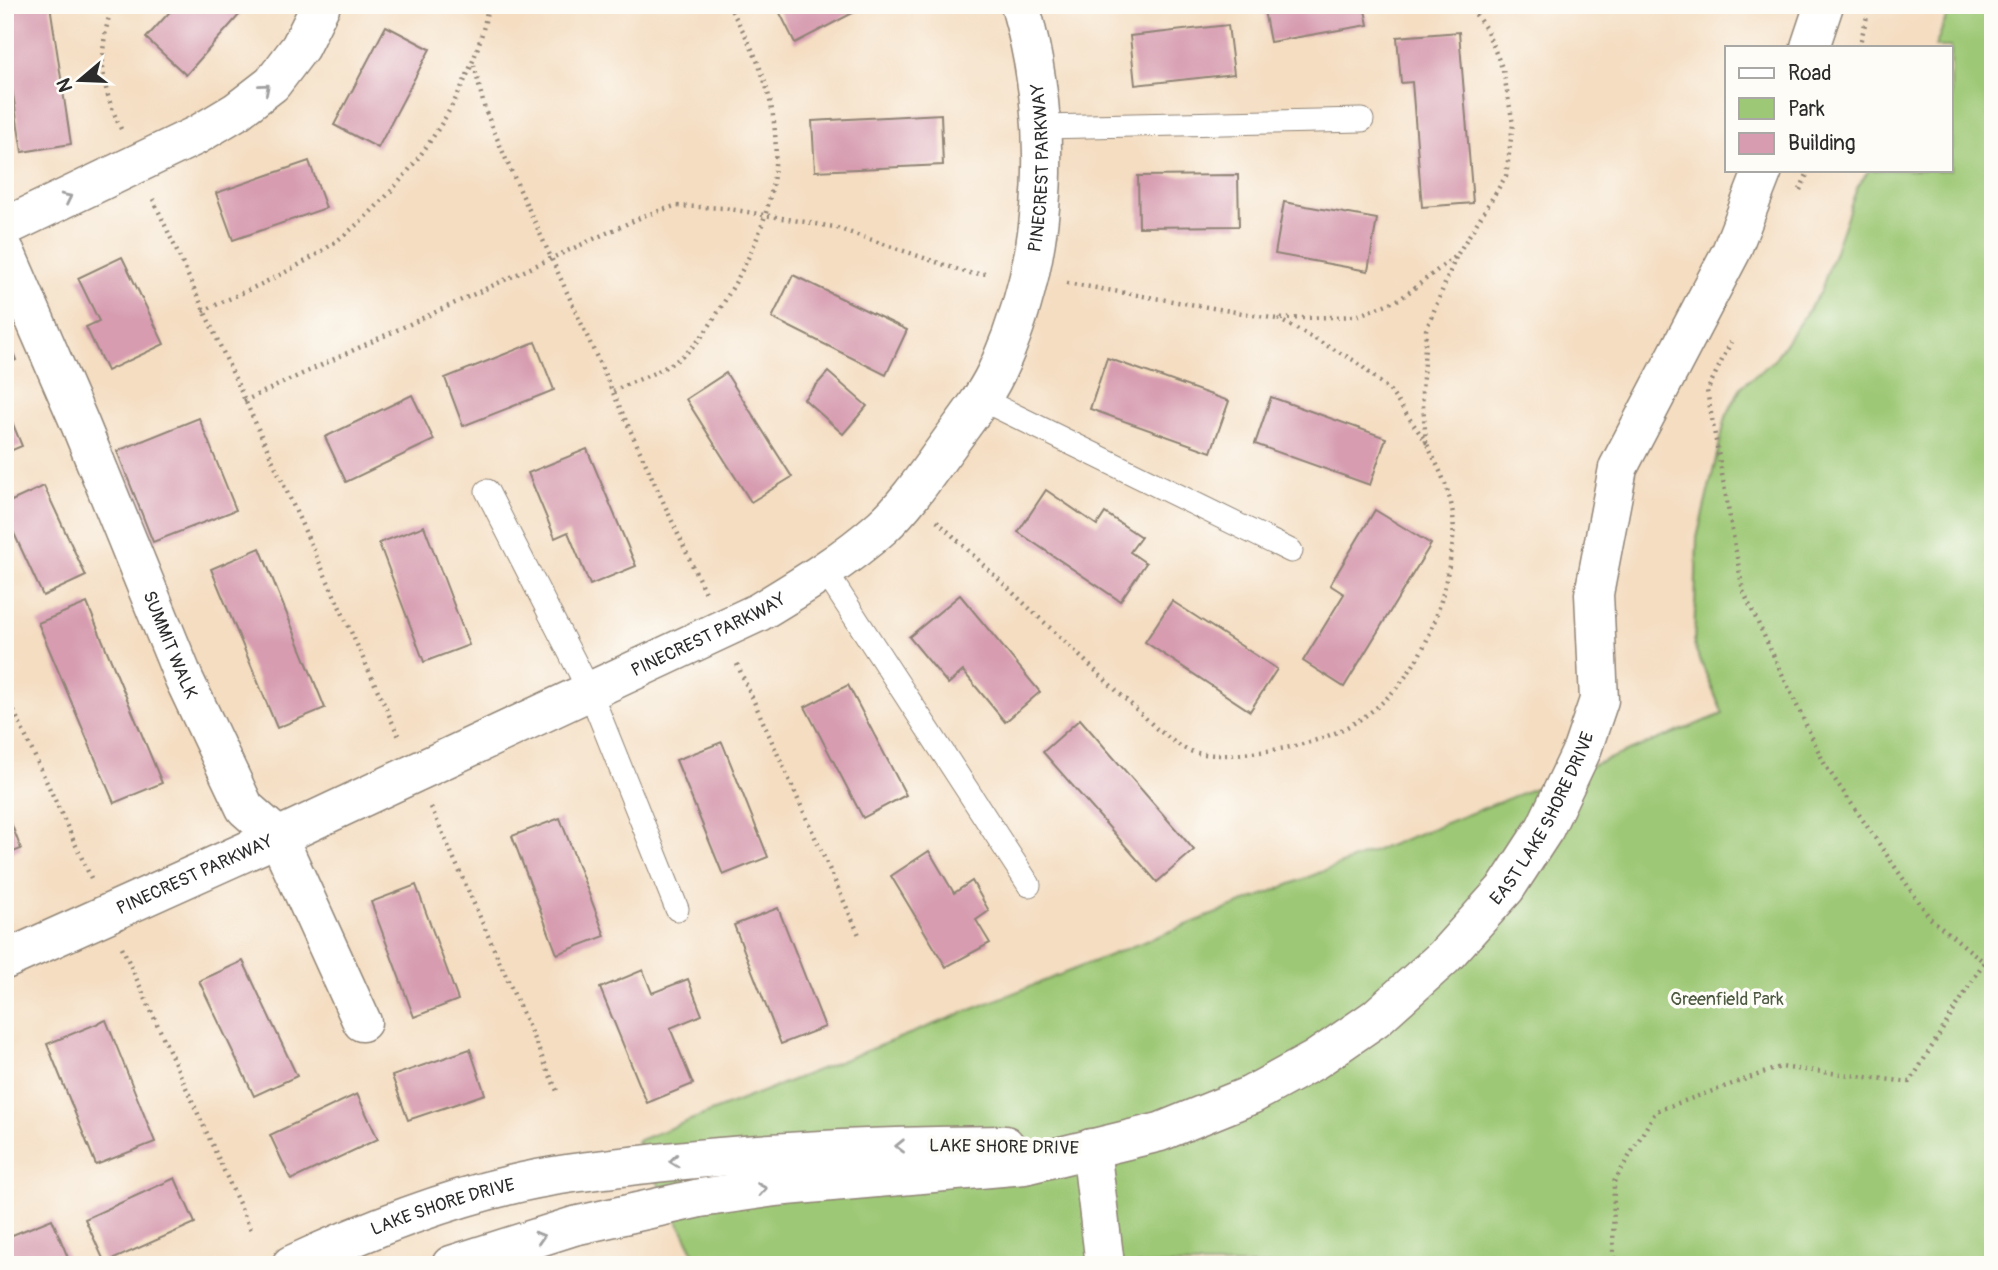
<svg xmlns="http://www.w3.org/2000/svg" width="1998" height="1270" viewBox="0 0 1998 1270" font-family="Pangolin,sans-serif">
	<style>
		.green { fill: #9dc875; stroke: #647a50; stroke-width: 2 }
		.building { fill: #d79cb0 }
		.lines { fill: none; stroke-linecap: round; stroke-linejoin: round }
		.lane-casing { stroke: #908476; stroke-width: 25 }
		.street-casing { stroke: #908476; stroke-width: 41 }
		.path { stroke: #908476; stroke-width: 4.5; stroke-dasharray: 2 5; stroke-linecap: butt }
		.lane { stroke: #fff; stroke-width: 23 }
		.street { stroke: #fff; stroke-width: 38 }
		.oneway { stroke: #a0a0a0 }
		.labels { text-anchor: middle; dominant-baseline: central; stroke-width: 7; stroke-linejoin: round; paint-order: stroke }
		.street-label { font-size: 18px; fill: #2b2b2b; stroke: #fdfcf7 }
		.park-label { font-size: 18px; fill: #4d5a41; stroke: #fdfcf7 }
	</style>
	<rect width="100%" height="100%" fill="#fdfcf7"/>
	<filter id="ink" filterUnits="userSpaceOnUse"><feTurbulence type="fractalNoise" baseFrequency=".0143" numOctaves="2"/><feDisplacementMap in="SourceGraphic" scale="14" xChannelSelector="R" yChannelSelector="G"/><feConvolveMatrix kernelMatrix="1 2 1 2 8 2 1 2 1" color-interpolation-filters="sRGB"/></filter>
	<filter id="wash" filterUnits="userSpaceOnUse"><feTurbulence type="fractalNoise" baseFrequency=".00686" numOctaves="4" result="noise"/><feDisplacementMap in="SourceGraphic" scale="28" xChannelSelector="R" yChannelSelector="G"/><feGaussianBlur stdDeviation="1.57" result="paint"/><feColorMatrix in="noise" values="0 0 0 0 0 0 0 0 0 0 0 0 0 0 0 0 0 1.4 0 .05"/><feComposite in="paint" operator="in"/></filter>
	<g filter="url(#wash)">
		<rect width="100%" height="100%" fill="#f4ddc1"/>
		<path class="green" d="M1948,5H1993V1265H700L637,1141L1723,714L1694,646L1697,538L1726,417L1741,387L1773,361L1820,293L1857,188L1869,170H1951V47H1935L1948,13Z"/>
		<g id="blocks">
			<g class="building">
				<path d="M5,5H50L71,144L22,152L5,44Z"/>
				<path d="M176,5H248L186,75L146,38Z"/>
				<path d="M776,5H868L795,43Z"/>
				<path d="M1263,5H1364L1368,25L1270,42Z"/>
				<path d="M1228,25L1234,74L1135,85L1130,36Z"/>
				<path d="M386,26L430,49L378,148L334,125Z"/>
				<path d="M1459,32L1473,203L1422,207L1412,82L1401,83L1397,37Z"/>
				<path d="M941,114L943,165L815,171L812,121Z"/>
				<path d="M309,161L326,208L233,240L216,193Z"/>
				<path d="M1238,175L1239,226L1139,227L1138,176Z"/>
				<path d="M1284,202L1377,219L1368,271L1275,254Z"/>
				<path d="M122,257L164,344L107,371L86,327L99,321L78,278Z"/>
				<path d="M793,275L907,330L886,375L772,318Z"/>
				<path d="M5,333L16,360L5,365Z"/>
				<path d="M535,342L554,390L463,426L445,378Z"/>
				<path d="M1107,358L1229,401L1211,452L1090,409Z"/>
				<path d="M828,372L867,406L843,434L804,399Z"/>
				<path d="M726,373L792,477L751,502L686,399Z"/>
				<path d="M412,395L434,440L346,482L325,437Z"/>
				<path d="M1271,397L1386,438L1370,485L1255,444Z"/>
				<path d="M5,405L22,446L5,453Z"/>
				<path d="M199,418L236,510L153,542L117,451Z"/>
				<path d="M587,449L636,566L590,585L568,532L555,538L528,473Z"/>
				<path d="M44,486L86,576L43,596L5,514V504Z"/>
				<path d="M1046,490L1097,525L1105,513L1141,537L1130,552L1146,563L1120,601L1018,532Z"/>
				<path d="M1375,510L1431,544L1344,687L1303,661L1344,594L1330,585Z"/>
				<path d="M424,526L469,645L424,662L379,543Z"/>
				<path d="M260,548L325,708L277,728L211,569Z"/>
				<path d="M960,595L1040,692L1005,722L963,671L948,684L909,637Z"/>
				<path d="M1172,601L1277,669L1250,711L1145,642Z"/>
				<path d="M87,603L162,783L114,803L38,623Z"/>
				<path d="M848,685L906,795L863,818L805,707Z"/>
				<path d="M1080,719L1194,850L1157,882L1043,752Z"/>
				<path d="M722,742L768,857L723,875L676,760Z"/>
				<path d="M5,807L21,849L5,855Z"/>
				<path d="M560,818L605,936L557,954L512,836Z"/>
				<path d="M929,851L954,893L972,881L989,911L976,920L990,943L946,967L891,876Z"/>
				<path d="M416,885L458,1000L414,1017L371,902Z"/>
				<path d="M778,908L825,1027L781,1044L734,925Z"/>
				<path d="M243,961L297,1076L254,1096L199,981Z"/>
				<path d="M643,970L652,993L688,979L702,1015L670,1028L693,1084L647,1103L600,988Z"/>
				<path d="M106,1020L155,1142L96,1165L47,1044Z"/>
				<path d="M470,1049L485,1094L408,1120L392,1076Z"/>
				<path d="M357,1094L378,1139L291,1180L270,1135Z"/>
				<path d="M175,1178L195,1223L105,1263L85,1219Z"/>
				<path d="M52,1219L71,1265H5V1238Z"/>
			</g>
		</g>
	</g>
	<g filter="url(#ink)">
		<use href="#blocks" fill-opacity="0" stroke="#908476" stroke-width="2"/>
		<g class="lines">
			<g class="lane-casing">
				<g id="lane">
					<path d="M1043,127L1362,120"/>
					<path d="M981,399L1291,551"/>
					<path d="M487,491L590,692L677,909"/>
					<path d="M825,571L1029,885"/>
				</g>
			</g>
			<g class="street-casing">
				<g id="street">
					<path d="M1810,47L1824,5"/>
					<path d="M5,227L197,135L237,111L272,84L300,47L321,5"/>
					<path id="s1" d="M5,251L80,424L184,679L245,808L278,837L362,1022"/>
					<path id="s2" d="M5,960L278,837L759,612C802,586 845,560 882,527C906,505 926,475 945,449C965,421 987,395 1000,364C1050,250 1054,124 1020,5"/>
					<path d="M1091,1148L1105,1265"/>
					<path id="s3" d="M291,1265C362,1232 434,1203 510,1185C558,1173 607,1169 656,1163C772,1150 888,1146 1005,1145"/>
					<path id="s4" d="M451,1265L574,1226L700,1198L775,1187L1024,1165L1160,1132L1251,1095L1315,1060L1376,1018L1444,957L1506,888L1545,828L1582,750L1599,700L1594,594L1618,468L1731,252L1763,170"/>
				</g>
			</g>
			<g class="path">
				<path d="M112,5C98,55 99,84 122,131"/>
				<path d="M1859,47L1870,5"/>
				<path d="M474,65L485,110L508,164L706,595"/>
				<path d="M1800,190L1809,170"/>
				<path d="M153,199L400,739"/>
				<path d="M1067,283L1277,319L1356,316L1400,299L1457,255L1506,176L1513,124L1503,70L1486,29L1469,5"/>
				<path d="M203,311C243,292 285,275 322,251C398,202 475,95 488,5"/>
				<path d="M1278,319L1357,362L1390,391L1426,442L1422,393L1426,330L1456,257"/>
				<path d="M613,391C634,381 661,372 680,358C703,341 717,314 731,290C791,188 791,106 728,5"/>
				<path d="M244,401L552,258L646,215L675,206L724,208L834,227L968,273L989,274"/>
				<path d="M937,521L1157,729C1167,736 1181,749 1193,752C1219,758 1247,754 1273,750C1372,736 1426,676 1446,580C1452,552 1458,524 1449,496C1444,477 1434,459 1426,442"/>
				<path d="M737,664L860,937"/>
				<path d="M5,692L91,878"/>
				<path d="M431,807L557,1091"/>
				<path d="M122,947L251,1230"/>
				<path d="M1984,962L1993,970"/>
				<path d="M1617,1265L1613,1255L1614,1182L1656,1111L1780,1067L1910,1082L1984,962L1930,918L1825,765L1743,591L1707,391L1731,342"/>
			</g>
			<use href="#lane" class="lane"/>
			<use href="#street" class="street"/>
		</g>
		<defs><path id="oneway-chevron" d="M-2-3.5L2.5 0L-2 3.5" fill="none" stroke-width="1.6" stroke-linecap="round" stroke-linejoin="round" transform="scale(1.75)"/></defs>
		<g class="oneway">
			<use href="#oneway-chevron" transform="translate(265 88) rotate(-41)"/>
			<use href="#oneway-chevron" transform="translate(67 198) rotate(-26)"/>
			<use href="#oneway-chevron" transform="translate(900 1146) rotate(179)"/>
			<use href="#oneway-chevron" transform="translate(674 1161) rotate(174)"/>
			<use href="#oneway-chevron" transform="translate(762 1189) rotate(-9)"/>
			<use href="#oneway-chevron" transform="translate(540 1237) rotate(-17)"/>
		</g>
	</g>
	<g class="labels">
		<g class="street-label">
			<text stroke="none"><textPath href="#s2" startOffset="1384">PINECREST PARKWAY</textPath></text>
			<text stroke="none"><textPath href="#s2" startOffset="775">PINECREST PARKWAY</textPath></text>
			<text stroke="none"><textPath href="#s1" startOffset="427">SUMMIT WALK</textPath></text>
			<text stroke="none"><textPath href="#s4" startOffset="1232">EAST LAKE SHORE DRIVE</textPath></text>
			<text stroke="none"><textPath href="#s2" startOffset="208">PINECREST PARKWAY</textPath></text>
			<text transform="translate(1004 1147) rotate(1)">LAKE SHORE DRIVE</text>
			<text stroke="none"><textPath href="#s3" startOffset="163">LAKE SHORE DRIVE</textPath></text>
		</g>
		<g class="park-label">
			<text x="1727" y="999">Greenfield Park</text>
		</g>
	</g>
	<rect width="1998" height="1270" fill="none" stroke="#fdfcf7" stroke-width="28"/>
	<rect x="1725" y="46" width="228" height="126" fill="#fdfcf7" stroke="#a9a8a5" stroke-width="2"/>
	<rect x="1739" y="68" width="35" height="10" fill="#ffffff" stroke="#a9a8a5" stroke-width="2"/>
	<text x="1788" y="80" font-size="21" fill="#2b2b2b">Road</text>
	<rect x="1739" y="98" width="35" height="21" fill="#9dc875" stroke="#a9a8a5" stroke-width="2"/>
	<text x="1788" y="116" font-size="21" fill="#2b2b2b">Park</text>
	<rect x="1739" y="133" width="35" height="21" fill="#d79cb0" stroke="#a9a8a5" stroke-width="2"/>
	<text x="1788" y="150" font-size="21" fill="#2b2b2b">Building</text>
	<g transform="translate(80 80) rotate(251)" stroke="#fdfcf7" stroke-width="5" paint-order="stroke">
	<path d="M0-5L12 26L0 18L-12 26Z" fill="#2b2b2b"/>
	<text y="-10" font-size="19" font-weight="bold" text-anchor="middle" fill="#2b2b2b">N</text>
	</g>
</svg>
